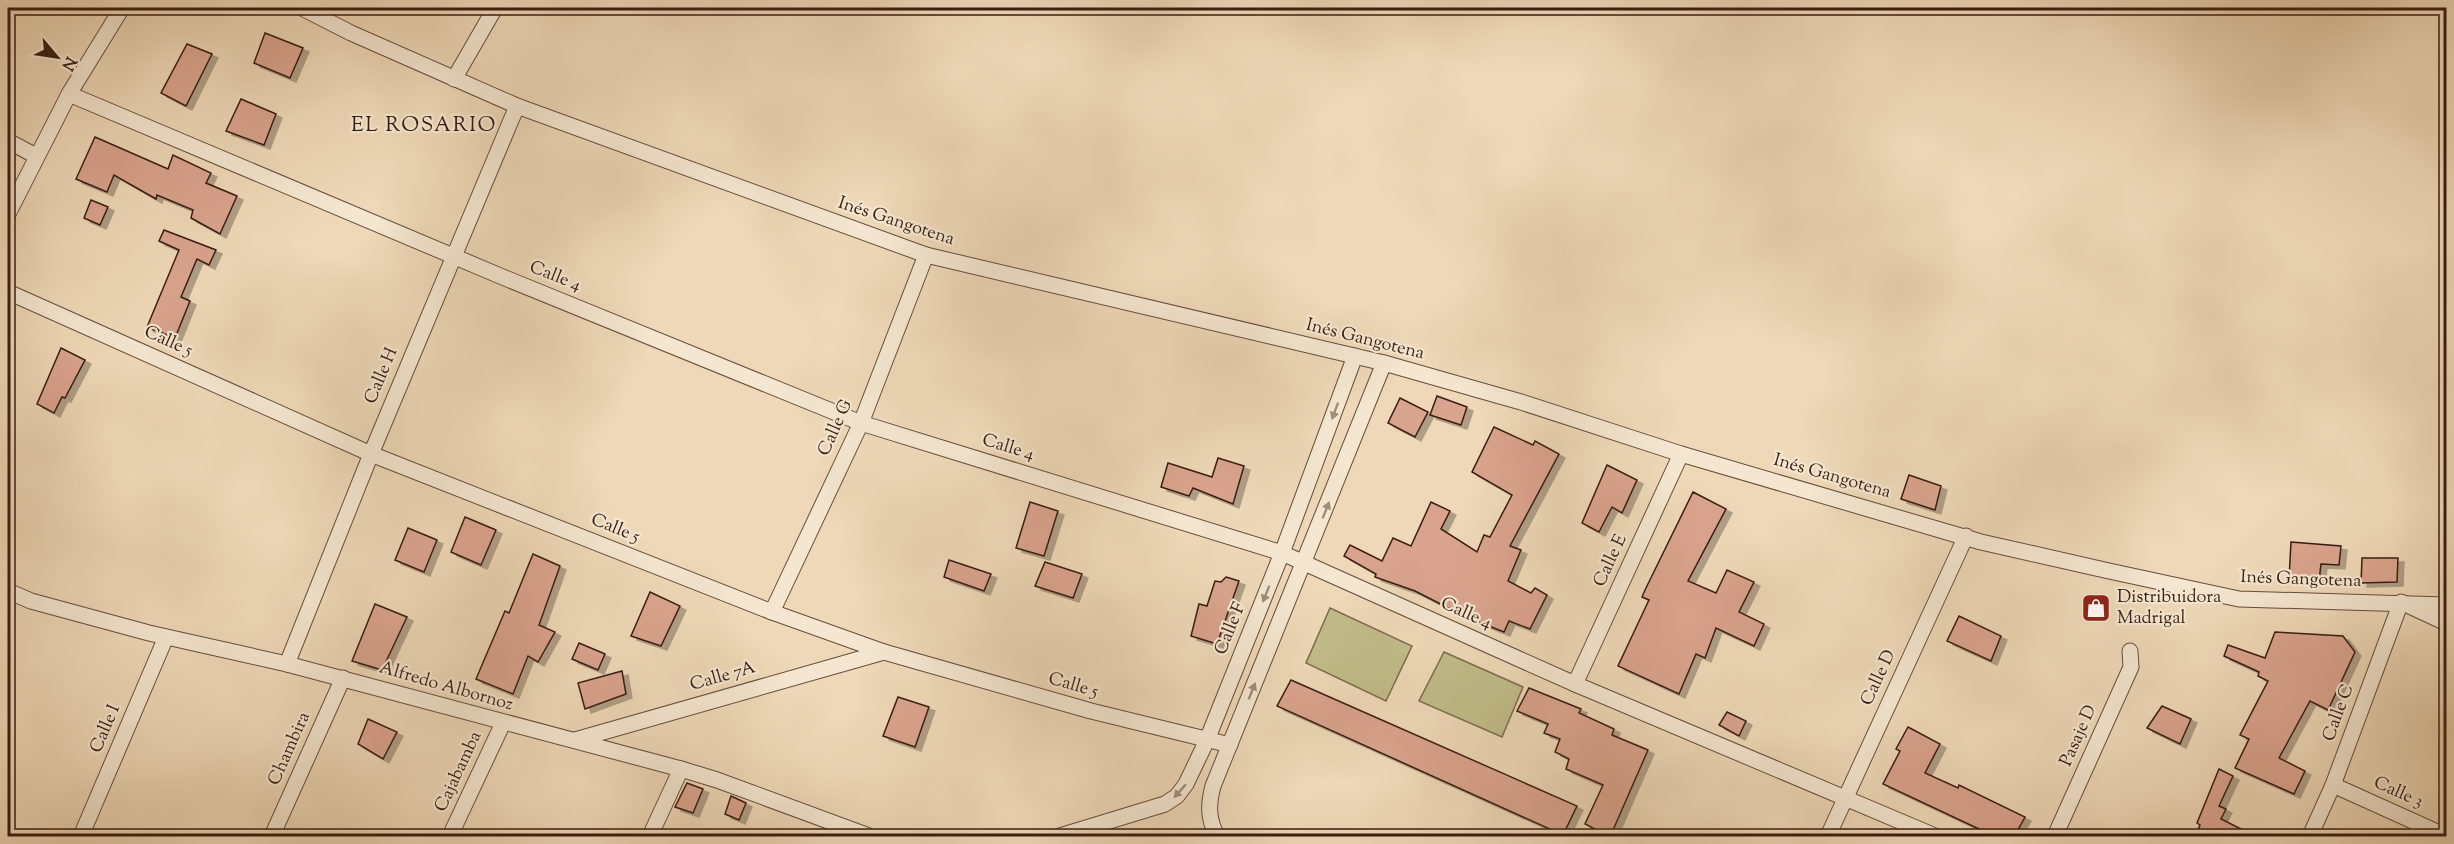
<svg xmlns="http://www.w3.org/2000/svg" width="2454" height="844" viewBox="0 0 2454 844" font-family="'Sorts Mill Goudy',serif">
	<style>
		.green { fill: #c0bc89; stroke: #7c6c4e; stroke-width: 1.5 }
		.building { fill: #daa38d; stroke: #381d12; stroke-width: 1.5; filter: url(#shadow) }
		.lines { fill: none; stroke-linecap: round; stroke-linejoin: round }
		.minor-casing { stroke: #664c3b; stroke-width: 17 }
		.minor { stroke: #f4e6d0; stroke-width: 15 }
		.oneway { fill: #9f8c7a }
		.labels { text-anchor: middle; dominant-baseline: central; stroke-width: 4.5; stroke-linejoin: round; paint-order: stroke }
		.street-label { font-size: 18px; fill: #381d12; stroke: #f4e6d0 }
		.poi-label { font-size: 18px; fill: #381d12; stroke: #f4e6d0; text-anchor: start }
		.quarter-label { font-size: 21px; letter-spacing: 1.5px; fill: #381d12; stroke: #f4e6d0 }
	</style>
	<defs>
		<filter id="shadow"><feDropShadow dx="6" dy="4" stdDeviation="0" flood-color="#0004"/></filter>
	</defs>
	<rect width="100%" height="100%" fill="#eed8b7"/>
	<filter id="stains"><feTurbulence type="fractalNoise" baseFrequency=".00333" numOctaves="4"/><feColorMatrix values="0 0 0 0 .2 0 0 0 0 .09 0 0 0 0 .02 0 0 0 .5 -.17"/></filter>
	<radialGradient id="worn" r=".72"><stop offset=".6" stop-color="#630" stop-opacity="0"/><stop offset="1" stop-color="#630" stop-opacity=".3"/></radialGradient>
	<g class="green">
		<path d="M1330,608L1412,646L1386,701L1306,663Z"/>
		<path d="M1444,652L1523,687L1502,737L1419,701Z"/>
	</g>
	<g class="building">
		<path d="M265,33L303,48L290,78L254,63Z"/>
		<path d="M187,44L212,54L186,106L161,93Z"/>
		<path d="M241,99L276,114L264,145L226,131Z"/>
		<path d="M95,137L168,169L173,155L211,173L206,183L237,196L220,234L191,218L193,210L157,195L156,199L114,175L107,192L76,179Z"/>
		<path d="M91,200L108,207L100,225L84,218Z"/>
		<path d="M164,230L216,250L209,265L197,259L181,297L190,301L175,338L147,327L179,250L159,241Z"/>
		<path d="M61,348L85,360L65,398L62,397L54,413L37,404Z"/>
		<path d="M1437,396L1467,407L1461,425L1430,415Z"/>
		<path d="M1400,398L1428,412L1415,437L1388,423Z"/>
		<path d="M1494,427L1533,445L1535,441L1559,454L1510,546L1521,550L1508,581L1531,593L1535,588L1547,595L1530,629L1509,621L1504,632L1466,617L1415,591L1375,577L1376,574L1344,556L1350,545L1382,561L1393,538L1411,546L1431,502L1450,511L1441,529L1477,552L1484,535L1490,537L1512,495L1472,472Z"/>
		<path d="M1218,458L1244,466L1233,504L1193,488L1189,496L1161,487L1168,463L1212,477Z"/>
		<path d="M1607,465L1637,480L1622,513L1612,507L1599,532L1582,523Z"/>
		<path d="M1909,475L1941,486L1935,510L1901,499Z"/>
		<path d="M1693,492L1726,509L1688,581L1716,593L1727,570L1754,582L1739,612L1764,624L1754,646L1716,628L1705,658L1696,654L1679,694L1618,666L1649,600L1642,597L1645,590Z"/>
		<path d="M1030,502L1058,511L1044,556L1016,548Z"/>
		<path d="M465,517L496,530L481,565L451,552Z"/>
		<path d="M408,528L437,540L424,572L395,560Z"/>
		<path d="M2291,542L2341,546L2339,565L2321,564L2319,581L2289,579Z"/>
		<path d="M533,554L560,566L539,625L555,632L538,662L528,656L513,694L476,679L505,611L509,613Z"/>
		<path d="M2362,558H2398L2397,582L2361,583Z"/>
		<path d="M949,560L991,574L984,591L944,577Z"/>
		<path d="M1045,562L1082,574L1073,598L1035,586Z"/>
		<path d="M1226,577L1239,581L1217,644L1191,636L1199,604L1207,606L1215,581L1221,582Z"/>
		<path d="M650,592L680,606L661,646L631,636Z"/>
		<path d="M375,604L407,617L382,670L352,661Z"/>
		<path d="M1959,616L2001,636L1991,661L1947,641Z"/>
		<path d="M2275,632L2343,636L2355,652L2328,710L2310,701L2279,758L2305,771L2294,794L2235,768L2249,739L2240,735L2268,681L2258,676L2259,672L2224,656L2228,645L2265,658Z"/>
		<path d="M579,643L605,654L598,670L572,659Z"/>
		<path d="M622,671L626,694L585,709L578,683Z"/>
		<path d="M1291,680L1577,806L1563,835L1277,706Z"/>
		<path d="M1529,688L1581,709L1579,713L1614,729L1612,735L1648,750L1610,837L1585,824L1603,785L1566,769L1569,759L1555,752L1560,739L1544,733L1548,724L1517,711Z"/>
		<path d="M898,697L929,707L915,747L883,736Z"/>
		<path d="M2162,706L2191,719L2180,744L2147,728Z"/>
		<path d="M1727,712L1746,721L1739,736L1719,725Z"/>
		<path d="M368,719L397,732L383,759L358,744Z"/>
		<path d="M1908,727L1940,744L1925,773L1958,788L1959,785L2025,817L2014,837H1996L1883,784L1900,751L1896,749Z"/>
		<path d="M2219,769L2233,776L2219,806L2226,809L2221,819L2257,837H2195L2200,825L2197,823Z"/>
		<path d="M687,783L703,789L693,813L675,807Z"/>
		<path d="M731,796L746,803L739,820L725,814Z"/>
	</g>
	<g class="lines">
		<g class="minor-casing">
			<g id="minor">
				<path d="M302,8L351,33L517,106L926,255L1384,363L1521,402L1681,454L1981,542L2109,571L2239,599L2446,605"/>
				<path d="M454,79L495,8"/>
				<path d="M69,94L505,278L861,423L1282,553L1575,684L1935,836"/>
				<path d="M8,141L36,156"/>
				<path d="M8,214L69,94L122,8"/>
				<path d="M8,292L371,454L772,612L884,652L1091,711L1230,745"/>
				<path d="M8,591L31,601L149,633L287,664L681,769L717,780L869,836"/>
				<path d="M772,612L861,423L926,255"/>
				<path d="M287,664L371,454L517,106"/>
				<path d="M1575,684L1681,454"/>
				<path d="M575,740L884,652"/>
				<path d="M2333,785L2446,836"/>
				<path d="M81,836L166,637"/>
				<path d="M272,836L343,678"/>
				<path d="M450,836L503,723"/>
				<path d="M650,836L681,769"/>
				<path d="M1060,836L1165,804L1177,796L1186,784L1207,740L1282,553L1355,356"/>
				<path d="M1217,836C1208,819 1208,805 1213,786L1384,363"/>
				<path d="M1828,836L1966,536"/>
				<path d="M2055,836L2131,667L2130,651"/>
				<path d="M2310,836L2333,785L2401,602L2446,623"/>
			</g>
		</g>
		<use href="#minor" class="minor"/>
	</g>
	<defs><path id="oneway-solid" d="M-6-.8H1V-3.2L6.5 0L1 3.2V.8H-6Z" transform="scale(1.5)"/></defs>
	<g class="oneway">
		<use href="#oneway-solid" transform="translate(1335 411) rotate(110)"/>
		<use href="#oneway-solid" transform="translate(1326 510) rotate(-68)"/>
		<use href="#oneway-solid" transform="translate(1266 594) rotate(112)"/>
		<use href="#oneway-solid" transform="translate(1252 691) rotate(-68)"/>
		<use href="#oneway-solid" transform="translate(1180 791) rotate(132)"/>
	</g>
	<defs>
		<g id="shop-square" transform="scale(1.5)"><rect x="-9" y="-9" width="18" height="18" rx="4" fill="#8f2418" stroke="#f4e6d0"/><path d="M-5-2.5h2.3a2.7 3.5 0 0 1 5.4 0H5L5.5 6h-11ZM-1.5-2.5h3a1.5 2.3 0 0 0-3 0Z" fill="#fff"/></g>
	</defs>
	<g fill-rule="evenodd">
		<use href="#shop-square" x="2096" y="608"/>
	</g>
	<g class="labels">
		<g class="street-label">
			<text transform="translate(896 222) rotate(18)">Inés Gangotena</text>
			<text transform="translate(555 277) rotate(22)">Calle 4</text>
			<text transform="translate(1365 340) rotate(14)">Inés Gangotena</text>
			<text transform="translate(168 342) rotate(24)">Calle 5</text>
			<text transform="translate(382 376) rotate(-67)">Calle H</text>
			<text transform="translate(836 428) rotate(-66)">Calle G</text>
			<text transform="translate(1008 448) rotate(17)">Calle 4</text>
			<text transform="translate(1832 477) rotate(16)">Inés Gangotena</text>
			<text transform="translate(615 529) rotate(22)">Calle 5</text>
			<text transform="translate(1611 561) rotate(-65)">Calle E</text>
			<text transform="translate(2301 580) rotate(2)">Inés Gangotena</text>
			<text transform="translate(1466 614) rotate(24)">Calle 4</text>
			<text transform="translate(1231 629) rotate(-68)">Calle F</text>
			<text transform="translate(723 677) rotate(-16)">Calle 7A</text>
			<text transform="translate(1879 678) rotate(-65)">Calle D</text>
			<text transform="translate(1073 686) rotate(16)">Calle 5</text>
			<text transform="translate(446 687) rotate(16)">Alfredo Albornoz</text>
			<text transform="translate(2339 713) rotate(-70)">Calle C</text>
			<text transform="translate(106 729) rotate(-67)">Calle I</text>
			<text transform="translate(2079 736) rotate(-66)">Pasaje D</text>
			<text transform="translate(290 749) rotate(-66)">Chambira</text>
			<text transform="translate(459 772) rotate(-65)">Cajabamba</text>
			<text transform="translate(2398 793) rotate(24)">Calle 3</text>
		</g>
		<g class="poi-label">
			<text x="2117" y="598">Distribuidora<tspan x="2117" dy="21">Madrigal</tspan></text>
		</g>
		<g class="quarter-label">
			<text x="424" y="126">EL ROSARIO</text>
		</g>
	</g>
	<rect width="2454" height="844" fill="none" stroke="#eed8b7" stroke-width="30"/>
	<rect x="9" y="9" width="2436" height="826" fill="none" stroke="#381d12" stroke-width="3"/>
	<rect x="15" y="15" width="2424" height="814" fill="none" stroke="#381d12" stroke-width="1.5"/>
	<g transform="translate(57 57) rotate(119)" stroke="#f4e6d0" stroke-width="4.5" paint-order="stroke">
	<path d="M0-4.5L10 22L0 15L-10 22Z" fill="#381d12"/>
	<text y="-9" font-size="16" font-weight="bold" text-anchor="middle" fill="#381d12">N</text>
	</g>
	<rect width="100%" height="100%" filter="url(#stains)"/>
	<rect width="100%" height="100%" fill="url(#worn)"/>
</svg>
